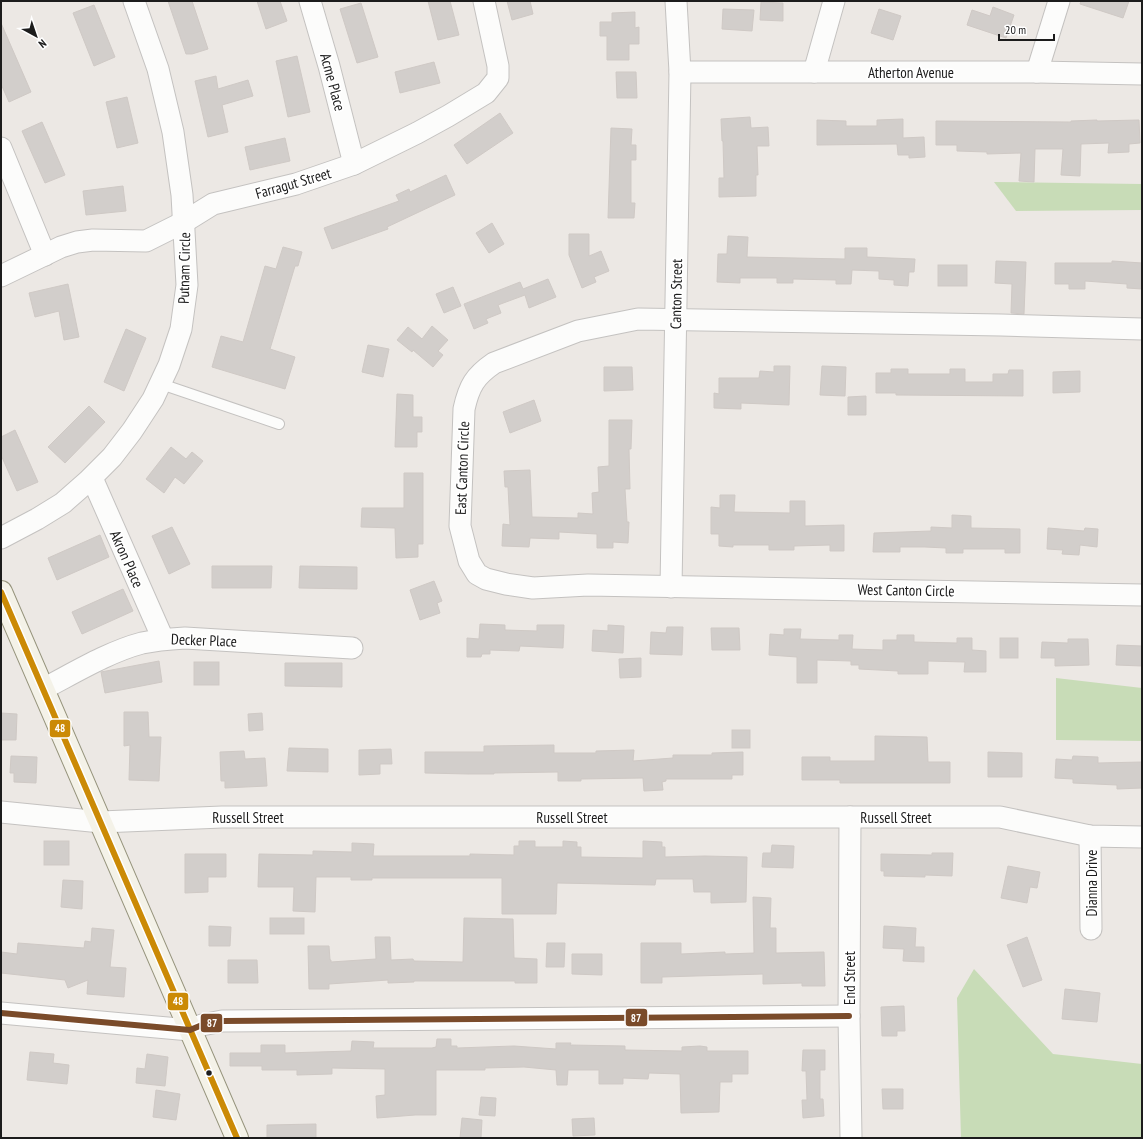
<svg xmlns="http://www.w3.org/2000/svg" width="1143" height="1139" viewBox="0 0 1143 1139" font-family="'PT Sans Narrow',sans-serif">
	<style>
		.forest { fill: #c8dcb7 }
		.building { fill: #d2cecb; stroke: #cfc9c5 }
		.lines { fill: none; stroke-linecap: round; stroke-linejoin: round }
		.lane-casing { stroke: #c4c2c0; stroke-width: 12 }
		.street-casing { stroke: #c4c2c0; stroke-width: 23 }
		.secondary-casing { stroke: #96947c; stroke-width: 24 }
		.lane { stroke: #fcfcfb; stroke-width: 10 }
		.street { stroke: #fcfcfb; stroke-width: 21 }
		.secondary { stroke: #f4f2e8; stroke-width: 22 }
		.bus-1-casing { stroke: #fff; stroke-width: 9 }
		.bus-2-casing { stroke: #fff; stroke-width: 9 }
		.bus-1 { stroke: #cb8a06; stroke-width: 6 }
		.bus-2 { stroke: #7a4b2a; stroke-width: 6 }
		.bus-dot { fill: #1c1c1c; stroke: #fff; stroke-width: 1.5 }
		.labels { text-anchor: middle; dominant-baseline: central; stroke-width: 3.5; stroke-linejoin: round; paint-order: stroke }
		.street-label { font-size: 15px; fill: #1c1c1c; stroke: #fff }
		.line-badge { stroke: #fff; stroke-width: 1.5 }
		.badge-label { font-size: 11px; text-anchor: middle; font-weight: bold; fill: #fff }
	</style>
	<rect width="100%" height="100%" fill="#ece8e4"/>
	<g class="forest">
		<path d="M994,182L1142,184V210L1016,211Z"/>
		<path d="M1056,678L1142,688V741L1056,740Z"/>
		<path d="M974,969L1053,1054L1142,1064V1138H961L957,998Z"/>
	</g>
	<g class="building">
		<path d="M168,1H192L208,49L192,54H186Z"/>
		<path d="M257,1H280L287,21L266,29Z"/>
		<path d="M428,1H450L459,35L438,40Z"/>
		<path d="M507,1H530L533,14L512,20Z"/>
		<path d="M1081,1H1129L1123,18L1080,4Z"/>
		<path d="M761,2L783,3V21L760,20Z"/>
		<path d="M361,3L378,57L357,63L340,9Z"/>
		<path d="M94,5L115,57L94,66L73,13Z"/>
		<path d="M993,7L1014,15L1006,38L967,25L972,10L990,16Z"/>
		<path d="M723,9L754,10L752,31L722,29Z"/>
		<path d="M879,9L901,16L893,40L871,33Z"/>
		<path d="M635,12V28L639,27V44H629V60H607V36H600V22H612V13Z"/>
		<path d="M1,23L31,92L9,102L1,84Z"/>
		<path d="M297,56L310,112L288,117L276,61Z"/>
		<path d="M434,62L440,83L400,93L395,72Z"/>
		<path d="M616,72H636L637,98H617Z"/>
		<path d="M216,76L218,89L248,80L253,96L222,105L228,132L208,137L195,81Z"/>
		<path d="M127,97L138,143L117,148L106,102Z"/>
		<path d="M500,113L513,133L467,164L454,145Z"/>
		<path d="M750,117L751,128L768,127L769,146H757L758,175H756V196L719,197V178H724L723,141H722L721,119Z"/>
		<path d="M903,119V138L924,137L925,157L909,158V155H898L897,144L817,145V120L846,121V126H877V120Z"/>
		<path d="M1097,120V121L1139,120L1140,143L1129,144V152L1108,153L1109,143L1081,144L1080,176L1061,175L1063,149H1035L1034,182L1019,181L1021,153L987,154V152L957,151V145H936V121L1071,122V121Z"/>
		<path d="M42,122L65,175L45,183L22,131Z"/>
		<path d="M611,128L632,129L631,145H636V160H631V203H635L634,218H608Z"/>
		<path d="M285,138L290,161L250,170L245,147Z"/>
		<path d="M446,175L455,195L387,227L388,229L332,249L324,228L399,201L396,195L409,189L410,192Z"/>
		<path d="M123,186L126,211L86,215L83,191Z"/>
		<path d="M492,223L504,244L489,253L476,233Z"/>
		<path d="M569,234H589V256L601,251L609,271L594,277L596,282L582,288L569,255Z"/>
		<path d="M728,236L748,237L747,257L845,259V248H867V257L915,259L914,272H909L908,286L894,285V280L879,279V271L852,270L851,284H836V280L793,279V283H777V278H740V283L717,282L718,254H727Z"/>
		<path d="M283,247L302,252L298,266H295L270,349L295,357L285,389L212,367L221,336L243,342L265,266L276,269Z"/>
		<path d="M996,261L1026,262L1024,314L1011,313L1012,284L995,283Z"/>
		<path d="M1112,261L1142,263V289L1127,288V284L1085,281V289H1069V284H1055V263H1112Z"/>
		<rect x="938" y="265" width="29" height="21"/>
		<path d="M548,279L556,297L529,308L525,295L498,305L501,313L486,319L488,323L474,329L464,304L520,282L523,289Z"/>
		<path d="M68,284L79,337L64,340L59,311L35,317L29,293Z"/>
		<path d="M453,287L461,306L444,313L436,294Z"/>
		<path d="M432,326L448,340L438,351L443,355L433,367L413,350L412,352L397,340L408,327L422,339Z"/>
		<path d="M126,329L146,338L124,391L104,382Z"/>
		<path d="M368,345L389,349L383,377L362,372Z"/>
		<path d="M774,366H790L789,405L741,403V409L714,408V393L719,394V378H759L760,371L774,372Z"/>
		<path d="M822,366L846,367L845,396L820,395Z"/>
		<path d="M604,367H632L633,390L604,391Z"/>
		<path d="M891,369H908V374H950V369H965V382H993V374H1008L1009,370H1023V396L896,395V393H876V373H891Z"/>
		<path d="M1080,371V392L1053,393V372Z"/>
		<path d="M397,394L413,395V417H422V432H417V447H395Z"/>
		<path d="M866,396V415H848V397Z"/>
		<path d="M534,400L541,421L510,433L503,412Z"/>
		<path d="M89,406L105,422L65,463L48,447Z"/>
		<path d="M609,420H632L631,449H629L630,489H625L627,522H629L628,543L613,542V548H597V534L559,532V539L530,538L529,547L502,546L503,524L510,525L508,487H505L504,471L530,470L532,517L578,518V513L593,514L592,493L599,492L598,467L609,466Z"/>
		<path d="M15,430L38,482L17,491L1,455V437Z"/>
		<path d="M171,447L186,459L192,452L203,461L184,484L175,477L164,493L146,479Z"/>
		<path d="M404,473H423V544H418V557L396,558L395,528L361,527L362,508H404Z"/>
		<path d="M720,495H735L734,512L790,513V501H805V526L844,525V551H830V545L794,546V550H769V545H733V547L719,546V534H711V507L720,508Z"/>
		<path d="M952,515L971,516V528L1020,529V553H1005V549H963V553H946V548L925,547H900V552H873L874,533L931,531V527L952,528Z"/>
		<path d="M172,527L190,564L169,574L152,536Z"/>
		<path d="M1048,528L1084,531L1085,528L1098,529L1097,547L1080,545L1079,555L1062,554L1063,550L1047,549Z"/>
		<path d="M100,535L109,557L57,580L48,558Z"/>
		<path d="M212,566H272L271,588H212Z"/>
		<path d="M300,566L357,567V589L299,588Z"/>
		<path d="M434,581L442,601L437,603L440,613L420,620L410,590Z"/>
		<path d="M123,589L133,611L82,634L72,612Z"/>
		<path d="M480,624L505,625V630L537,631V625H564L563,648L520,646L519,651L490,650V654H482L481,657H467V638L479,639Z"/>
		<path d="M608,625L624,626L623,653L592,651L593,630L608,631Z"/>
		<path d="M667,627H683L682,655L650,654L651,632L666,633Z"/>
		<path d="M711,628H739L740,650H712Z"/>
		<path d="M784,629H801L800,639L839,640V635H853L852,649L883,650V640H897V635H914V642L957,643V638H972V650L986,651V672H964L965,662L928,661V674H898V671L859,669V665H851V661L817,660V683H797V657L769,655L770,634L784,635Z"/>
		<rect x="1000" y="638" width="18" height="20"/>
		<path d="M1068,639H1088L1089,665L1055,666V658H1041L1042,642L1068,643Z"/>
		<path d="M1117,645L1142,646V666L1116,665Z"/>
		<path d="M641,658V677L620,678L619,659Z"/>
		<path d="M159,661L162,682L105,693L101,672Z"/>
		<rect x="194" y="662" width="25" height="23"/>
		<path d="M285,663H342V687L285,686Z"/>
		<path d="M124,712H148L149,737H161L159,781L129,780L130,745L124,746Z"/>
		<path d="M1,713L17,714L16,740H1Z"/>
		<path d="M262,713L263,730L249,731L248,714Z"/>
		<rect x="732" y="730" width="18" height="18"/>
		<path d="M875,736L927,737L928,762H950V783H840V780H802V757H830V761H875Z"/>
		<path d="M554,745V753H596V751L634,750L633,761L673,758V755H712V753L743,752V775H732V779H666V781L662,782L663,790L644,791L643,778L581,779V781H558V772L494,773V774H469L425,773V752H484V746Z"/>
		<path d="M289,748L328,749V772L287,771Z"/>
		<path d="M391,749L392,764H380V774L359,775V750Z"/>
		<path d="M244,751L245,759L265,758L267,786L225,788V781H221L220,752Z"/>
		<path d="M988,752L1022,753V777H988Z"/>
		<path d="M11,756L37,757L36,783L14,782V773H10Z"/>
		<path d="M1073,756L1098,757V763L1142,762V788L1117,789V785L1073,783V779L1055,778L1056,759L1072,760Z"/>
		<rect x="44" y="841" width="25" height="24"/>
		<path d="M519,841H535V847H563V841L577,842V847H581V857L643,858V841L662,842V847H665V857L705,856L747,857L746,902L711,903V892H694L693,879H656L655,885L557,883L556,914H502V878H372V880H351V877H316L315,912L293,911L294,887H258L259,854L313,855V851L352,852V843L374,844L373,856H470V854L514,855V846H519Z"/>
		<path d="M772,845L794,846L793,868L762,867L763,853H771Z"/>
		<path d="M932,853H953L952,876L925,875V877L884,876V871H881V854L932,855Z"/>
		<path d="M185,854H226V877H208V892L185,893Z"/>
		<path d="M1008,866L1040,872L1037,888L1030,887L1027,903L1001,898Z"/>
		<path d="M63,880L83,881L82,909L61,907Z"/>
		<path d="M753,897L771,898L770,928H776V953L824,952L825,986H802V983L763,984V974L662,977V983H641V943H681V954L725,952V954L754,953Z"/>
		<rect x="270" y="918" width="34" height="16"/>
		<path d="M464,918L513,919L514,958L537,959V983H515V981H414V982L388,983V980L329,984V989H309L308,946H329L330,960H331V962L376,959L375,937H390L391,960L413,959L414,961L463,962Z"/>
		<path d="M209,926L231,927L230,946H209Z"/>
		<path d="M884,926L916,928L915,947H924V962L903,961L904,949L883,948Z"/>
		<path d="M92,928L114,930L110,967L126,968L124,997L87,994L88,980L68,988L65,980L1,973V952L17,954L18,943L84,948L85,941L91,942Z"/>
		<path d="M1027,937L1042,980L1023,987L1007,945Z"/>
		<path d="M547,943H565L564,967H546Z"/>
		<path d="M572,954H602V975L572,974Z"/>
		<path d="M228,960H257L258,983H228Z"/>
		<path d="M1065,989L1100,993L1097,1022L1062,1019Z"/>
		<path d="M904,1006L905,1031H897V1036H882L881,1007Z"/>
		<path d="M437,1039H451V1046H457V1048L514,1046L556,1049V1043H571L570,1045L625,1046V1050L682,1051V1047L700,1046L707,1047V1051H748V1074H732V1082H720L719,1112L681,1113L680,1074L649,1073L648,1079L623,1078V1084H599V1070H568L567,1085H557L556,1070L524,1067L485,1068V1070H436V1115H415L377,1118L376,1096L385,1095V1069L332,1068V1074L297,1075V1070H262V1066H230V1053H261V1045H285V1053L351,1051L352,1041L374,1042L373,1048H432L436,1047Z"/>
		<path d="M803,1050H825V1070H820V1099H823L824,1116L803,1118L802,1100H807L806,1071H802Z"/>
		<path d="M30,1052L54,1054L53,1063L69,1065L67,1084L27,1080Z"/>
		<path d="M147,1054L168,1057L165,1086L136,1083L137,1068L145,1069Z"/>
		<path d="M882,1089H903V1109H883Z"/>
		<path d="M156,1090L180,1094L176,1120L153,1117Z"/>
		<path d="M481,1097L496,1098L495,1116L479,1115Z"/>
		<path d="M462,1118L482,1120L481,1138H460Z"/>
		<path d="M594,1118L595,1135L573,1136L572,1119Z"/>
		<path d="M316,1124V1138H267V1125Z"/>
	</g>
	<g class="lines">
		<g class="lane-casing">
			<path id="lane" d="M161,384L279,424"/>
		</g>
		<g class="street-casing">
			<g id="street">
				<path d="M310,1L329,66L354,164"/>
				<path d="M680,72H1037L1142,74"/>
				<path d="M814,72L834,1"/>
				<path d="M1037,72L1059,1"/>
				<path d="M1,148L45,255"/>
				<path d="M1,276L61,247L77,242L93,240L146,241L184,222L213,204L296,184L354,164L417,133L448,116L486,93L498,78V66L484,1"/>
				<path d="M1142,329L1001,325L638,319L578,331L494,363C475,376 469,386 464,409L460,526L469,561L477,574L486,579L506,584L533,588L588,585L1142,595"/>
				<path d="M92,478L163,639"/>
				<path d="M1,538L37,519L63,503L88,481L112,457L132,431L153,399L169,365L181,329L187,285L182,195L173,132L158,69L134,1"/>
				<path d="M671,587L680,72L676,1"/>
				<path d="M43,689C74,673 108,652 142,643C156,640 170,639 185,638L352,648"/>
				<path d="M1,812L101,822L222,817H1000L1090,836L1142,837"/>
				<path d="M850,817L849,1016L851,1138"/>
				<path d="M1090,836L1091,929"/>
				<path d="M1,1013L190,1030L202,1025L222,1021L849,1016"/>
			</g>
		</g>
		<g class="secondary-casing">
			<path id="secondary" d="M1,592L237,1138"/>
		</g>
		<use href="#lane" class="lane"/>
		<use href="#street" class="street"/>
		<use href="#secondary" class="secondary"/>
		<g class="bus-1-casing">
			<path id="bus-1" d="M1,592L237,1138"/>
		</g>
		<g class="bus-2-casing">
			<path id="bus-2" d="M1,1013L190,1030L202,1025L222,1021L849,1016"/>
		</g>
		<use href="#bus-1" class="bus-1"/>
		<use href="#bus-2" class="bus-2"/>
	</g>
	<circle class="bus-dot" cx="209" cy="1073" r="3.5"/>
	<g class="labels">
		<g class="street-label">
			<text x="911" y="72">Atherton Avenue</text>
			<text transform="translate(333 82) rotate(75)">Acme Place</text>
			<text transform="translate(293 183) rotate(-16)">Farragut Street</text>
			<text transform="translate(184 268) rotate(-89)">Putnam Circle</text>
			<text transform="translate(676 294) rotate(-89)">Canton Street</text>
			<text transform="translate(462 468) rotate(-88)">East Canton Circle</text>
			<text transform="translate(127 559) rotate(66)">Akron Place</text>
			<text transform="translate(906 590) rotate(1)">West Canton Circle</text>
			<text transform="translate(204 640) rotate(2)">Decker Place</text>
			<text x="248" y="817">Russell Street</text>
			<text x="572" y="817">Russell Street</text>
			<text x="896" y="817">Russell Street</text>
			<text transform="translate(1091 883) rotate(-90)">Dianna Drive</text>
			<text transform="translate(849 978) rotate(-90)">End Street</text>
		</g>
	</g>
	<g class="line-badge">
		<rect x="49" y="719" width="22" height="19" rx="4" fill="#cb8a06"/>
		<rect x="167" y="992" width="22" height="19" rx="4" fill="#cb8a06"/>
		<rect x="625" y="1008" width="23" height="19" rx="4" fill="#7a4b2a"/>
		<rect x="200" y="1013" width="23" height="20" rx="4" fill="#7a4b2a"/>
	</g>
	<g class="badge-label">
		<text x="60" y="732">48</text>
		<text x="178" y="1005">48</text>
		<text x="636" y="1022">87</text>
		<text x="212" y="1027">87</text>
	</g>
	<rect width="1143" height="1139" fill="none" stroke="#1c1c1c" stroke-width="4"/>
	<g transform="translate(36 36) rotate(140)" stroke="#ffffff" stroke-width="3" paint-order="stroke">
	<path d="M0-3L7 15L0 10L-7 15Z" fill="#1c1c1c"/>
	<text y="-6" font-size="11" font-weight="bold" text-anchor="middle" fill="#1c1c1c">N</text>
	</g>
	<path d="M999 34v6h55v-6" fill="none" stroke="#1c1c1c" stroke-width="2"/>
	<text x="1005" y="34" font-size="12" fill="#1c1c1c" stroke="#ffffff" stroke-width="3" paint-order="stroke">20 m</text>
</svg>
